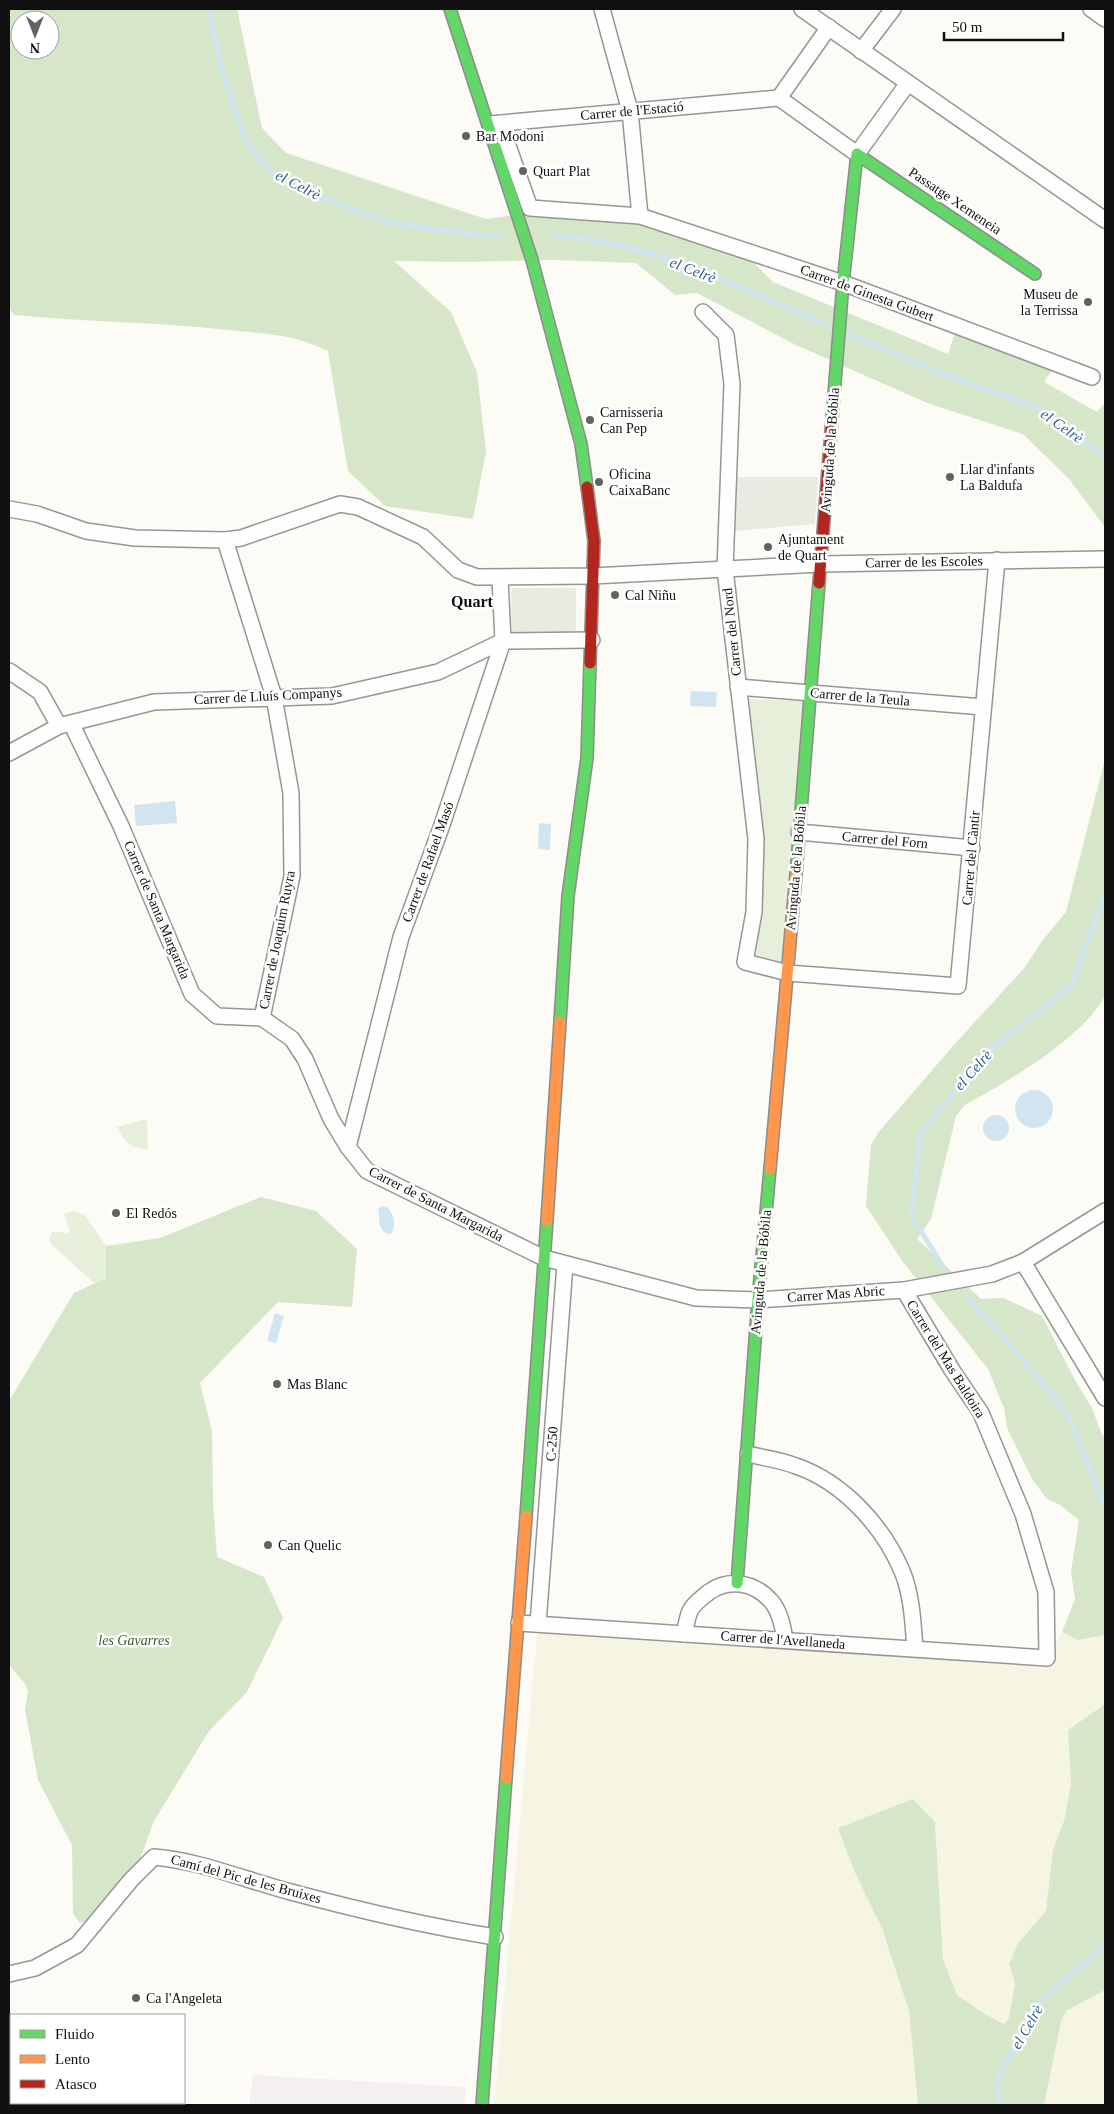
<svg xmlns="http://www.w3.org/2000/svg" width="1114" height="2114" viewBox="0 0 1114 2114" font-family="'Times New Roman',serif">
	<style>
		.industrial { fill: #f4eff1 }
		.farmland { fill: #f6f5e4 }
		.green { fill: #e5efd9 }
		.forest { fill: #d6e6c8; fill-rule: evenodd }
		.plaza { fill: #ebeae2 }
		.water { fill: #d1e5f1 }
		.lines { fill: none; stroke-linecap: round; stroke-linejoin: round }
		.stream { stroke: #d1e5f1; stroke-width: 5 }
		.street-casing { stroke: #969694; stroke-width: 18 }
		.fast-casing { stroke: #8d8c8a; stroke-width: 14 }
		.slow-casing { stroke: #8d8c8a; stroke-width: 14 }
		.jam-casing { stroke: #8d8c8a; stroke-width: 14 }
		.street { stroke: #fffefe; stroke-width: 15 }
		.fast { stroke: #63d668; stroke-width: 11 }
		.slow { stroke: #ff974d; stroke-width: 11 }
		.jam { stroke: #b3261e; stroke-width: 11 }
		.poi-dot { fill: #636260; stroke: #fff; stroke-width: 2 }
		.labels { text-anchor: middle; dominant-baseline: central; stroke-width: 5; stroke-linejoin: round; paint-order: stroke }
		.street-label { font-size: 14px; fill: #101010; stroke: #fff }
		.poi-label { font-size: 14px; fill: #101010; stroke: #fff; text-anchor: start }
		.park-label { font-size: 14px; font-style: italic; fill: #316127; stroke: #fff }
		.water-label { font-size: 15px; font-style: italic; fill: #276094; stroke: #fff }
		.quarter-label { font-size: 16px; font-weight: bold; fill: #101010; stroke: #fff }
	</style>
	<rect width="100%" height="100%" fill="#fcfbf6"/>
	<path class="industrial" d="M253,2075L466,2087L464,2105H249Z"/>
	<g class="farmland">
		<path d="M538,1624L1046,1658L1062,1632L1078,1640L1105,1635V1704L1068,1730L1071,1784L1064,1821L1053,1850L1046,1911L1018,1943L1009,1964L1015,1983L1009,2018L1004,2024L985,2014L957,1995L943,1960L935,1822L913,1799L838,1828L856,1875L882,1928L909,2011L918,2105H494Z"/>
		<path d="M1105,1990V2105H1044L1061,2022L1066,2011Z"/>
	</g>
	<g class="green">
		<path d="M746,699L802,701L782,962L756,955L761,914Z"/>
		<path d="M147,1119L148,1149C131,1149 125,1142 117,1127Z"/>
		<path d="M75,1211L85,1215L106,1246V1278L94,1283L51,1244L49,1238L52,1232L56,1231L68,1234L70,1231L64,1214Z"/>
	</g>
	<g class="forest">
		<path d="M9,9H237L262,128L286,153L486,219L537,212L631,222L696,243L745,254L773,282L948,354L955,332L1052,370L1044,382L1097,412L1105,403V527L1069,479L1023,434L927,403L794,344L697,293L675,295L636,263L554,260L462,262L394,261L451,312L477,372L486,452L473,519L385,506L348,471L328,351C293,334 266,334 228,330C157,322 85,322 14,315L9,308ZM20,20H50V50H20Z"/>
		<path d="M1105,759V996C1082,1039 1008,1081 965,1105L956,1116L931,1219L917,1239L981,1299L1004,1298L1042,1316L1075,1380L1092,1408L1102,1435L1105,1437V1635L1078,1640L1062,1632L1075,1599L1071,1572L1079,1520L1060,1505L1047,1499L1032,1479L1007,1428L1004,1408L988,1369L903,1262L866,1206L871,1145L878,1133L953,1046L1025,967L1042,941L1066,912Z"/>
		<path d="M261,1197L316,1211L357,1249L352,1307L278,1302L200,1383L212,1431L213,1502L217,1557L264,1577L283,1618L247,1692L209,1731L154,1821L138,1865L92,1920L80,1923L73,1914L72,1845L38,1780L25,1710L28,1692L25,1684L9,1665V1401L74,1293L106,1278V1246L160,1238Z"/>
		<path d="M1105,1704V1990L1066,2011L1061,2022L1044,2105H918L909,2011L882,1928L856,1875L838,1828L913,1799L935,1822L943,1960L957,1995L985,2014L1004,2024L1009,2018L1015,1983L1009,1964L1018,1943L1046,1911L1053,1850L1064,1821L1071,1784L1068,1730Z"/>
	</g>
	<g class="plaza">
		<path d="M737,477H818L815,524L735,531Z"/>
		<path d="M511,588H576V632H512Z"/>
	</g>
	<g class="water">
		<path d="M691,691L717,692L716,707L690,706Z"/>
		<path d="M175,801L177,823L136,826L134,805Z"/>
		<path d="M539,823L551,824L550,850L538,849Z"/>
		<circle cx="1034" cy="1109" r="19"/>
		<circle cx="996" cy="1128" r="13"/>
		<path d="M381,1206L387,1207C394,1214 397,1226 391,1234C376,1232 381,1219 378,1209Z"/>
		<path d="M275,1313L284,1316L276,1343L267,1341Z"/>
	</g>
	<g class="lines">
		<g class="stream">
			<path d="M209,9L222,70L245,140L274,175L315,195L388,222L475,235L497,236"/>
			<path d="M553,236C649,240 739,288 827,325"/>
			<path d="M850,335L949,376L1034,406L1105,456"/>
			<path d="M944,1268L911,1215L920,1135L981,1057L1072,985L1105,894"/>
			<path d="M968,1298L1040,1379L1068,1415L1105,1506"/>
			<path d="M999,2105L997,2080L1037,2004L1096,1954L1105,1943"/>
		</g>
		<g class="street-casing">
			<g id="street">
				<path d="M602,9L630,111L640,216"/>
				<path d="M802,9L1105,220"/>
				<path d="M1091,9L1105,19"/>
				<path d="M861,51L893,9"/>
				<path d="M779,98L857,154L908,83"/>
				<path d="M779,98L829,27"/>
				<path d="M500,123L530,208L640,216L843,283L1092,377"/>
				<path d="M490,124L779,98"/>
				<path d="M703,312L726,335L732,384L725,569L756,839L754,912L745,962L788,973L958,986L997,560"/>
				<path d="M9,509L37,514L86,531L135,538L225,540L241,538L340,504L358,507L423,537L458,570L477,577L593,576L821,564L1105,559"/>
				<path d="M225,540L274,697L291,793L292,876L262,1018"/>
				<path d="M9,671L40,692L59,726"/>
				<path d="M738,687L983,707"/>
				<path d="M71,723L121,826L192,994L217,1016L262,1018L292,1039L305,1059L331,1119L348,1147L367,1171L544,1258L696,1298L758,1300L904,1290L992,1274L1023,1262L1105,1211"/>
				<path d="M9,753L59,726L154,702L332,696L438,672L503,641L592,640"/>
				<path d="M799,832L972,848"/>
				<path d="M348,1147L401,937L442,825L503,641L500,578"/>
				<path d="M1023,1262L1105,1398"/>
				<path d="M748,1454C764,1458 781,1460 796,1466C843,1482 883,1526 902,1571C912,1595 913,1623 915,1649"/>
				<path d="M519,1623L1047,1658L1046,1592L1023,1514L981,1413L952,1370L904,1290"/>
				<path d="M538,1624L565,1264"/>
				<path d="M684,1634C686,1626 687,1618 690,1611C693,1604 703,1597 709,1592C729,1578 754,1582 771,1601C780,1611 783,1627 785,1640"/>
				<path d="M9,1974L35,1968L77,1945L131,1880L154,1857C201,1861 245,1880 291,1892C358,1910 426,1926 495,1937"/>
			</g>
		</g>
		<g class="fast-casing">
			<g id="fast">
				<path d="M450,9L532,260L581,444L587,487"/>
				<path d="M832,419L843,283L857,154L1035,274"/>
				<path d="M796,874L819,583"/>
				<path d="M560,1022L568,896L587,758L590,663"/>
				<path d="M526,1516L547,1220"/>
				<path d="M737,1583L758,1300L770,1169"/>
				<path d="M482,2105L506,1778"/>
			</g>
		</g>
		<g class="slow-casing">
			<g id="slow">
				<path d="M770,1169L796,874"/>
				<path d="M547,1220L560,1022"/>
				<path d="M506,1778L526,1516"/>
			</g>
		</g>
		<g class="jam-casing">
			<g id="jam">
				<path d="M587,487L594,541L590,663"/>
				<path d="M819,583L832,419"/>
			</g>
		</g>
		<use href="#street" class="street"/>
		<use href="#fast" class="fast"/>
		<use href="#slow" class="slow"/>
		<use href="#jam" class="jam"/>
	</g>
	<g class="poi-dot">
		<circle cx="466" cy="136" r="5"/>
		<circle cx="523" cy="171" r="5"/>
		<circle cx="1088" cy="302" r="5"/>
		<circle cx="590" cy="420" r="5"/>
		<circle cx="950" cy="477" r="5"/>
		<circle cx="599" cy="482" r="5"/>
		<circle cx="768" cy="547" r="5"/>
		<circle cx="615" cy="595" r="5"/>
		<circle cx="116" cy="1213" r="5"/>
		<circle cx="277" cy="1384" r="5"/>
		<circle cx="268" cy="1545" r="5"/>
		<circle cx="136" cy="1998" r="5"/>
	</g>
	<g class="labels">
		<g class="street-label">
			<text transform="translate(632 111) rotate(-5)">Carrer de l'Estació</text>
			<text transform="translate(955 201) rotate(34)">Passatge Xemeneia</text>
			<text transform="translate(867 293) rotate(20)">Carrer de Ginesta Gubert</text>
			<text transform="translate(830 450) rotate(-86)">Avinguda de la Bóbila</text>
			<text transform="translate(924 562) rotate(-1)">Carrer de les Escoles</text>
			<text transform="translate(732 632) rotate(-96)">Carrer del Nord</text>
			<text transform="translate(268 696) rotate(-3)">Carrer de Lluís Companys</text>
			<text transform="translate(860 697) rotate(5)">Carrer de la Teula</text>
			<text transform="translate(885 840) rotate(5)">Carrer del Forn</text>
			<text transform="translate(971 858) rotate(-85)">Carrer del Càntir</text>
			<text transform="translate(428 862) rotate(-70)">Carrer de Rafael Masó</text>
			<text transform="translate(796 868) rotate(-85)">Avinguda de la Bóbila</text>
			<text transform="translate(157 910) rotate(67)">Carrer de Santa Margarida</text>
			<text transform="translate(277 940) rotate(-79)">Carrer de Joaquim Ruyra</text>
			<text transform="translate(436 1204) rotate(27)">Carrer de Santa Margarida</text>
			<text transform="translate(761 1272) rotate(-85)">Avinguda de la Bóbila</text>
			<text transform="translate(836 1294) rotate(-4)">Carrer Mas Abric</text>
			<text transform="translate(946 1359) rotate(58)">Carrer del Mas Baldoira</text>
			<text transform="translate(552 1444) rotate(-86)">C-250</text>
			<text transform="translate(783 1640) rotate(4)">Carrer de l'Avellaneda</text>
			<text transform="translate(246 1879) rotate(15)">Camí del Pic de les Bruixes</text>
		</g>
		<g class="poi-label">
			<text x="476" y="136">Bar Modoni</text>
			<text x="533" y="171">Quart Plat</text>
			<text x="1078" y="294" text-anchor="end">Museu de<tspan x="1078" dy="16">la Terrissa</tspan></text>
			<text x="600" y="412">Carnisseria<tspan x="600" dy="16">Can Pep</tspan></text>
			<text x="960" y="469">Llar d'infants<tspan x="960" dy="16">La Baldufa</tspan></text>
			<text x="609" y="474">Oficina<tspan x="609" dy="16">CaixaBanc</tspan></text>
			<text x="778" y="539">Ajuntament<tspan x="778" dy="16">de Quart</tspan></text>
			<text x="625" y="595">Cal Niñu</text>
			<text x="126" y="1213">El Redós</text>
			<text x="287" y="1384">Mas Blanc</text>
			<text x="278" y="1545">Can Quelic</text>
			<text x="146" y="1998">Ca l'Angeleta</text>
		</g>
		<g class="park-label">
			<text x="134" y="1640">les Gavarres</text>
		</g>
		<g class="water-label">
			<text transform="translate(298 185) rotate(27)">el Celrè</text>
			<text transform="translate(693 270) rotate(21)">el Celrè</text>
			<text transform="translate(1062 426) rotate(35)">el Celrè</text>
			<text transform="translate(973 1070) rotate(-48)">el Celrè</text>
			<text transform="translate(1027 2027) rotate(-60)">el Celrè</text>
		</g>
		<g class="quarter-label">
			<text x="472" y="601">Quart</text>
		</g>
	</g>
	<rect width="1114" height="2114" fill="none" stroke="#101010" stroke-width="20"/>
	<rect x="10" y="2014" width="175" height="90" fill="#ffffff" stroke="#9f9f9f"/>
	<rect x="20" y="2030" width="25" height="8" fill="#63d668" stroke="#9f9f9f"/>
	<text x="55" y="2039" font-size="15" fill="#101010">Fluido</text>
	<rect x="20" y="2055" width="25" height="8" fill="#ff974d" stroke="#9f9f9f"/>
	<text x="55" y="2064" font-size="15" fill="#101010">Lento</text>
	<rect x="20" y="2080" width="25" height="8" fill="#b3261e" stroke="#9f9f9f"/>
	<text x="55" y="2089" font-size="15" fill="#101010">Atasco</text>
	<g transform="translate(35 35) rotate(180)"><circle r="24" fill="#ffffff" stroke="#9f9f9f"/>
	<path d="M0-4L9 19L0 12L-9 19Z" fill="#636260"/>
	<text y="-8" font-size="14" font-weight="bold" text-anchor="middle" fill="#101010">N</text>
	</g>
	<path d="M944 32v8h119v-8" fill="none" stroke="#101010" stroke-width="2.5"/>
	<text x="952" y="32" font-size="15" fill="#101010" stroke="#ffffff" stroke-width="4" paint-order="stroke">50 m</text>
</svg>
